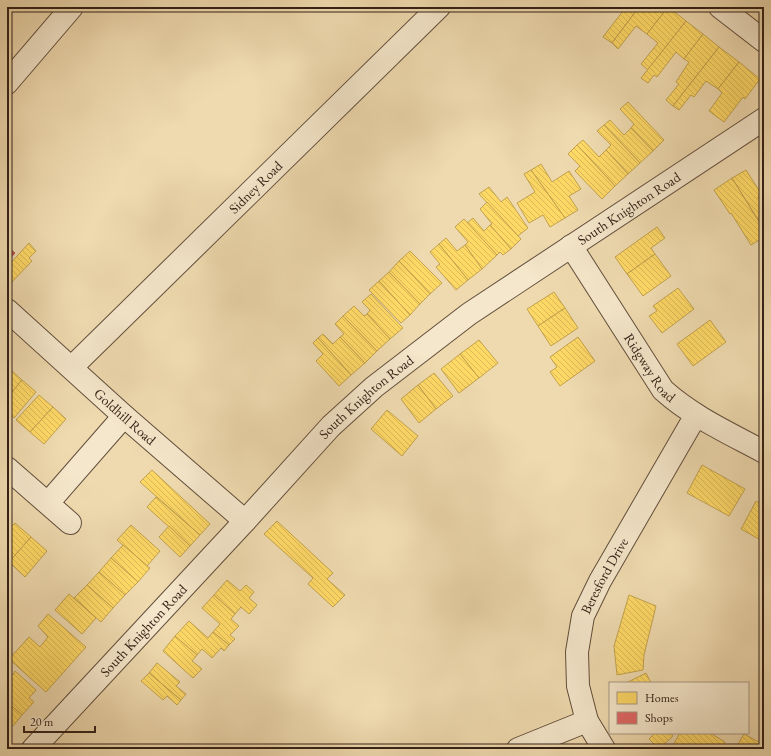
<svg xmlns="http://www.w3.org/2000/svg" width="771" height="756" viewBox="0 0 771 756" font-family="'EB Garamond',serif">
	<style>
		.homes { fill: url(#homes-back-hatch); stroke: #c2a24e }
		.shops { fill: url(#shops-back-hatch); stroke: #ac514e }
		.lines { fill: none; stroke-linecap: round; stroke-linejoin: round }
		.minor-casing { stroke: #624e3c; stroke-width: 24 }
		.minor { stroke: #f5e7cb; stroke-width: 22 }
		.labels { text-anchor: middle; dominant-baseline: central; stroke-width: 4; stroke-linejoin: round; paint-order: stroke }
		.street-label { font-size: 14px; fill: #332016; stroke: #f5e7cb }
	</style>
	<defs>
		<pattern id="homes-back-hatch" width="6" height="6" patternUnits="userSpaceOnUse"><rect width="6" height="6" fill="#ffd966"/><path d="M-1 5l2 2M0 0l6 6M5-1l2 2" fill="none" stroke="#dbba58"/></pattern>
		<pattern id="shops-back-hatch" width="6" height="6" patternUnits="userSpaceOnUse"><rect width="6" height="6" fill="#e06666"/><path d="M-1 5l2 2M0 0l6 6M5-1l2 2" fill="none" stroke="#b65453"/></pattern>
	</defs>
	<rect width="100%" height="100%" fill="#efdaaf"/>
	<filter id="stains"><feTurbulence type="fractalNoise" baseFrequency=".005" numOctaves="4"/><feColorMatrix values="0 0 0 0 .2 0 0 0 0 .09 0 0 0 0 .02 0 0 0 .5 -.17"/></filter>
	<radialGradient id="worn" r=".72"><stop offset=".6" stop-color="#630" stop-opacity="0"/><stop offset="1" stop-color="#630" stop-opacity=".3"/></radialGradient>
	<g class="homes">
		<path d="M619,7H639L612,43L603,37L623,11Z"/>
		<path d="M639,7H668L647,34L636,26L618,49L612,43Z"/>
		<path d="M668,7L686,21L648,70L641,64L658,43L647,34Z"/>
		<path d="M686,21L703,34L684,59L676,52L657,77L654,75L648,83L641,78Z"/>
		<path d="M703,34L719,47L673,106L666,100L679,84L676,82L689,62L684,59Z"/>
		<path d="M719,47L739,62L718,89L706,81L694,97L691,95L679,110L673,106Z"/>
		<path d="M739,62L760,79L745,99L743,97L724,122L709,111L722,93L718,89Z"/>
		<path d="M628,102L664,140L653,151L631,128L634,124L620,109Z"/>
		<path d="M610,120L624,135L631,128L653,151L640,163L604,125Z"/>
		<path d="M604,125L640,163L628,174L606,150L611,145L597,131Z"/>
		<path d="M583,140L599,157L606,150L628,174L615,186L577,145Z"/>
		<path d="M577,145L615,186L602,199L575,171L580,166L568,154Z"/>
		<path d="M541,164L552,182L569,171L581,189L569,196L578,210L565,218L531,170Z"/>
		<path d="M531,170L565,218L550,227L543,215L529,223L517,203L535,192L524,174Z"/>
		<path d="M746,170L762,195L758,197L764,207V225L762,226L732,178Z"/>
		<path d="M732,178L764,230V237L751,245L731,213L730,214L714,190Z"/>
		<path d="M489,187L501,202L507,197L528,228L518,236L479,194Z"/>
		<path d="M487,202L521,239L511,249L490,225L492,224L480,209Z"/>
		<path d="M473,218L484,231L490,225L511,249L503,255L500,252L497,255L467,223Z"/>
		<path d="M464,219L497,255L482,269L465,245L468,242L455,227Z"/>
		<path d="M657,227L665,238L651,248L655,254L627,274L615,257Z"/>
		<path d="M446,238L457,251L465,245L482,269L468,280L439,244Z"/>
		<path d="M29,243L36,251L29,258L32,261L10,284L7,281V267Z"/>
		<path d="M439,244L468,280L456,290L436,267L440,264L430,252Z"/>
		<path d="M410,251L442,283L430,294L399,261Z"/>
		<path d="M655,254L671,276L643,296L627,274Z"/>
		<path d="M399,261L430,294L420,304L389,272Z"/>
		<path d="M389,272L420,304L410,315L379,281Z"/>
		<path d="M379,281L410,315L401,323L369,290Z"/>
		<path d="M678,288L694,309L662,333L649,316L657,311L653,306Z"/>
		<path d="M554,292L565,308L538,326L527,309Z"/>
		<path d="M371,294L403,328L390,339L367,314L370,310L362,302Z"/>
		<path d="M354,306L364,316L367,314L390,339L377,351L343,316Z"/>
		<path d="M565,308L578,328L551,346L538,326Z"/>
		<path d="M343,316L377,351L365,363L340,337L344,334L335,324Z"/>
		<path d="M710,320L726,342L693,366L677,344Z"/>
		<path d="M323,334L333,344L340,337L365,363L351,375L318,338Z"/>
		<path d="M578,337L595,361L560,386L550,372L557,367L550,357Z"/>
		<path d="M318,338L351,375L339,386L316,361L323,354L313,343Z"/>
		<path d="M479,340L498,363L479,378L460,354Z"/>
		<path d="M460,354L479,378L459,393L441,369Z"/>
		<path d="M9,368L22,380L7,398V370Z"/>
		<path d="M434,373L453,396L436,409L418,385Z"/>
		<path d="M22,380L36,392L14,418L7,411V398Z"/>
		<path d="M418,385L436,409L419,423L401,399Z"/>
		<path d="M39,395L53,407L30,432L16,420Z"/>
		<path d="M53,407L66,419L44,444L30,432Z"/>
		<path d="M387,410L418,436L402,456L371,429Z"/>
		<path d="M702,465L745,489L729,516L687,493Z"/>
		<path d="M152,470L210,524L200,535L140,482Z"/>
		<path d="M156,497L200,535L190,546L147,507Z"/>
		<path d="M756,501L764,506V542L741,529Z"/>
		<path d="M7,516L12,521L7,527Z"/>
		<path d="M277,521L333,573L327,579L345,595L333,607L308,584L313,578L264,534Z"/>
		<path d="M15,523L31,537L9,562L7,561V531Z"/>
		<path d="M131,525L160,551L147,566L117,540Z"/>
		<path d="M169,526L190,546L180,557L159,537Z"/>
		<path d="M31,537L47,551L25,577L9,562Z"/>
		<path d="M123,545L150,568L138,582L111,558Z"/>
		<path d="M111,558L138,582L125,595L99,572Z"/>
		<path d="M99,572L125,595L113,608L87,585Z"/>
		<path d="M227,580L240,591L246,585L254,592L249,598L257,605L249,614L241,607L235,614L214,595Z"/>
		<path d="M87,585L113,608L101,622L74,598Z"/>
		<path d="M69,594L96,618L82,634L55,610Z"/>
		<path d="M214,595L235,614L231,619L239,626L230,635L235,639L229,645L213,632L220,624L202,608Z"/>
		<path d="M629,595L656,606L644,655L643,670L617,675L614,646Z"/>
		<path d="M48,614L86,647L46,692L9,659L29,637L40,647L48,637L38,626Z"/>
		<path d="M189,621L208,638L213,632L229,645L224,651L221,648L212,658L202,649L197,655L175,636Z"/>
		<path d="M175,636L197,655L192,661L202,669L193,678L163,651Z"/>
		<path d="M157,663L180,682L176,686L186,694L181,700L149,673Z"/>
		<path d="M7,670L13,675L15,671L36,690L29,698L34,702L22,715L7,702Z"/>
		<path d="M149,673L181,700L177,705L167,696L163,700L141,681Z"/>
		<path d="M646,673L651,683H626Z"/>
		<path d="M7,702L22,715L13,726L9,723L7,725Z"/>
		<path d="M655,733H670L673,736L659,749L649,739Z"/>
		<path d="M680,733H710L725,742L721,749H676L672,747Z"/>
		<path d="M744,734L764,745V749H735Z"/>
	</g>
	<path class="shops" d="M7,246L15,253L7,262Z"/>
	<g class="lines">
		<g class="minor-casing">
			<g id="minor">
				<path d="M720,7L764,41"/>
				<path d="M7,83L72,7"/>
				<path id="s1" d="M571,246L663,390C693,417 729,433 764,452"/>
				<path id="s2" d="M7,310L124,416L245,521"/>
				<path id="s3" d="M72,367L439,7"/>
				<path d="M7,468L70,523"/>
				<path d="M48,503L124,416"/>
				<path id="s4" d="M33,749L245,521L331,426L374,387L469,314L764,119"/>
				<path d="M518,749L587,721"/>
				<path id="s5" d="M604,749L587,721L578,686L577,652L583,616L600,581L696,415"/>
			</g>
		</g>
		<use href="#minor" class="minor"/>
	</g>
	<g class="labels">
		<g class="street-label">
			<text stroke="none"><textPath href="#s3" startOffset="257">Sidney Road</textPath></text>
			<text stroke="none"><textPath href="#s4" startOffset="809">South Knighton Road</textPath></text>
			<text stroke="none"><textPath href="#s1" startOffset="145">Ridgway Road</textPath></text>
			<text stroke="none"><textPath href="#s4" startOffset="485">South Knighton Road</textPath></text>
			<text stroke="none"><textPath href="#s2" startOffset="159">Goldhill Road</textPath></text>
			<text stroke="none"><textPath href="#s5" startOffset="185">Beresford Drive</textPath></text>
			<text stroke="none"><textPath href="#s4" startOffset="162">South Knighton Road</textPath></text>
		</g>
	</g>
	<rect width="771" height="756" fill="none" stroke="#efdaaf" stroke-width="24"/>
	<rect x="8" y="8" width="755" height="740" fill="none" stroke="#332016" stroke-width="2"/>
	<rect x="12" y="12" width="747" height="732" fill="none" stroke="#332016"/>
	<rect x="609" y="682" width="140" height="52" fill="#f5e7cb" stroke="#a79783"/>
	<rect x="617" y="692" width="20" height="12" fill="#ffd966" stroke="#a79783"/>
	<text x="645" y="702" font-size="12" fill="#332016">Homes</text>
	<rect x="617" y="712" width="20" height="12" fill="#e06666" stroke="#a79783"/>
	<text x="645" y="722" font-size="12" fill="#332016">Shops</text>
	<path d="M24 726v6h71v-6" fill="none" stroke="#332016" stroke-width="2"/>
	<text x="30" y="726" font-size="12" fill="#332016" stroke="#f5e7cb" stroke-width="3" paint-order="stroke">20 m</text>
	<rect width="100%" height="100%" filter="url(#stains)"/>
	<rect width="100%" height="100%" fill="url(#worn)"/>
</svg>
